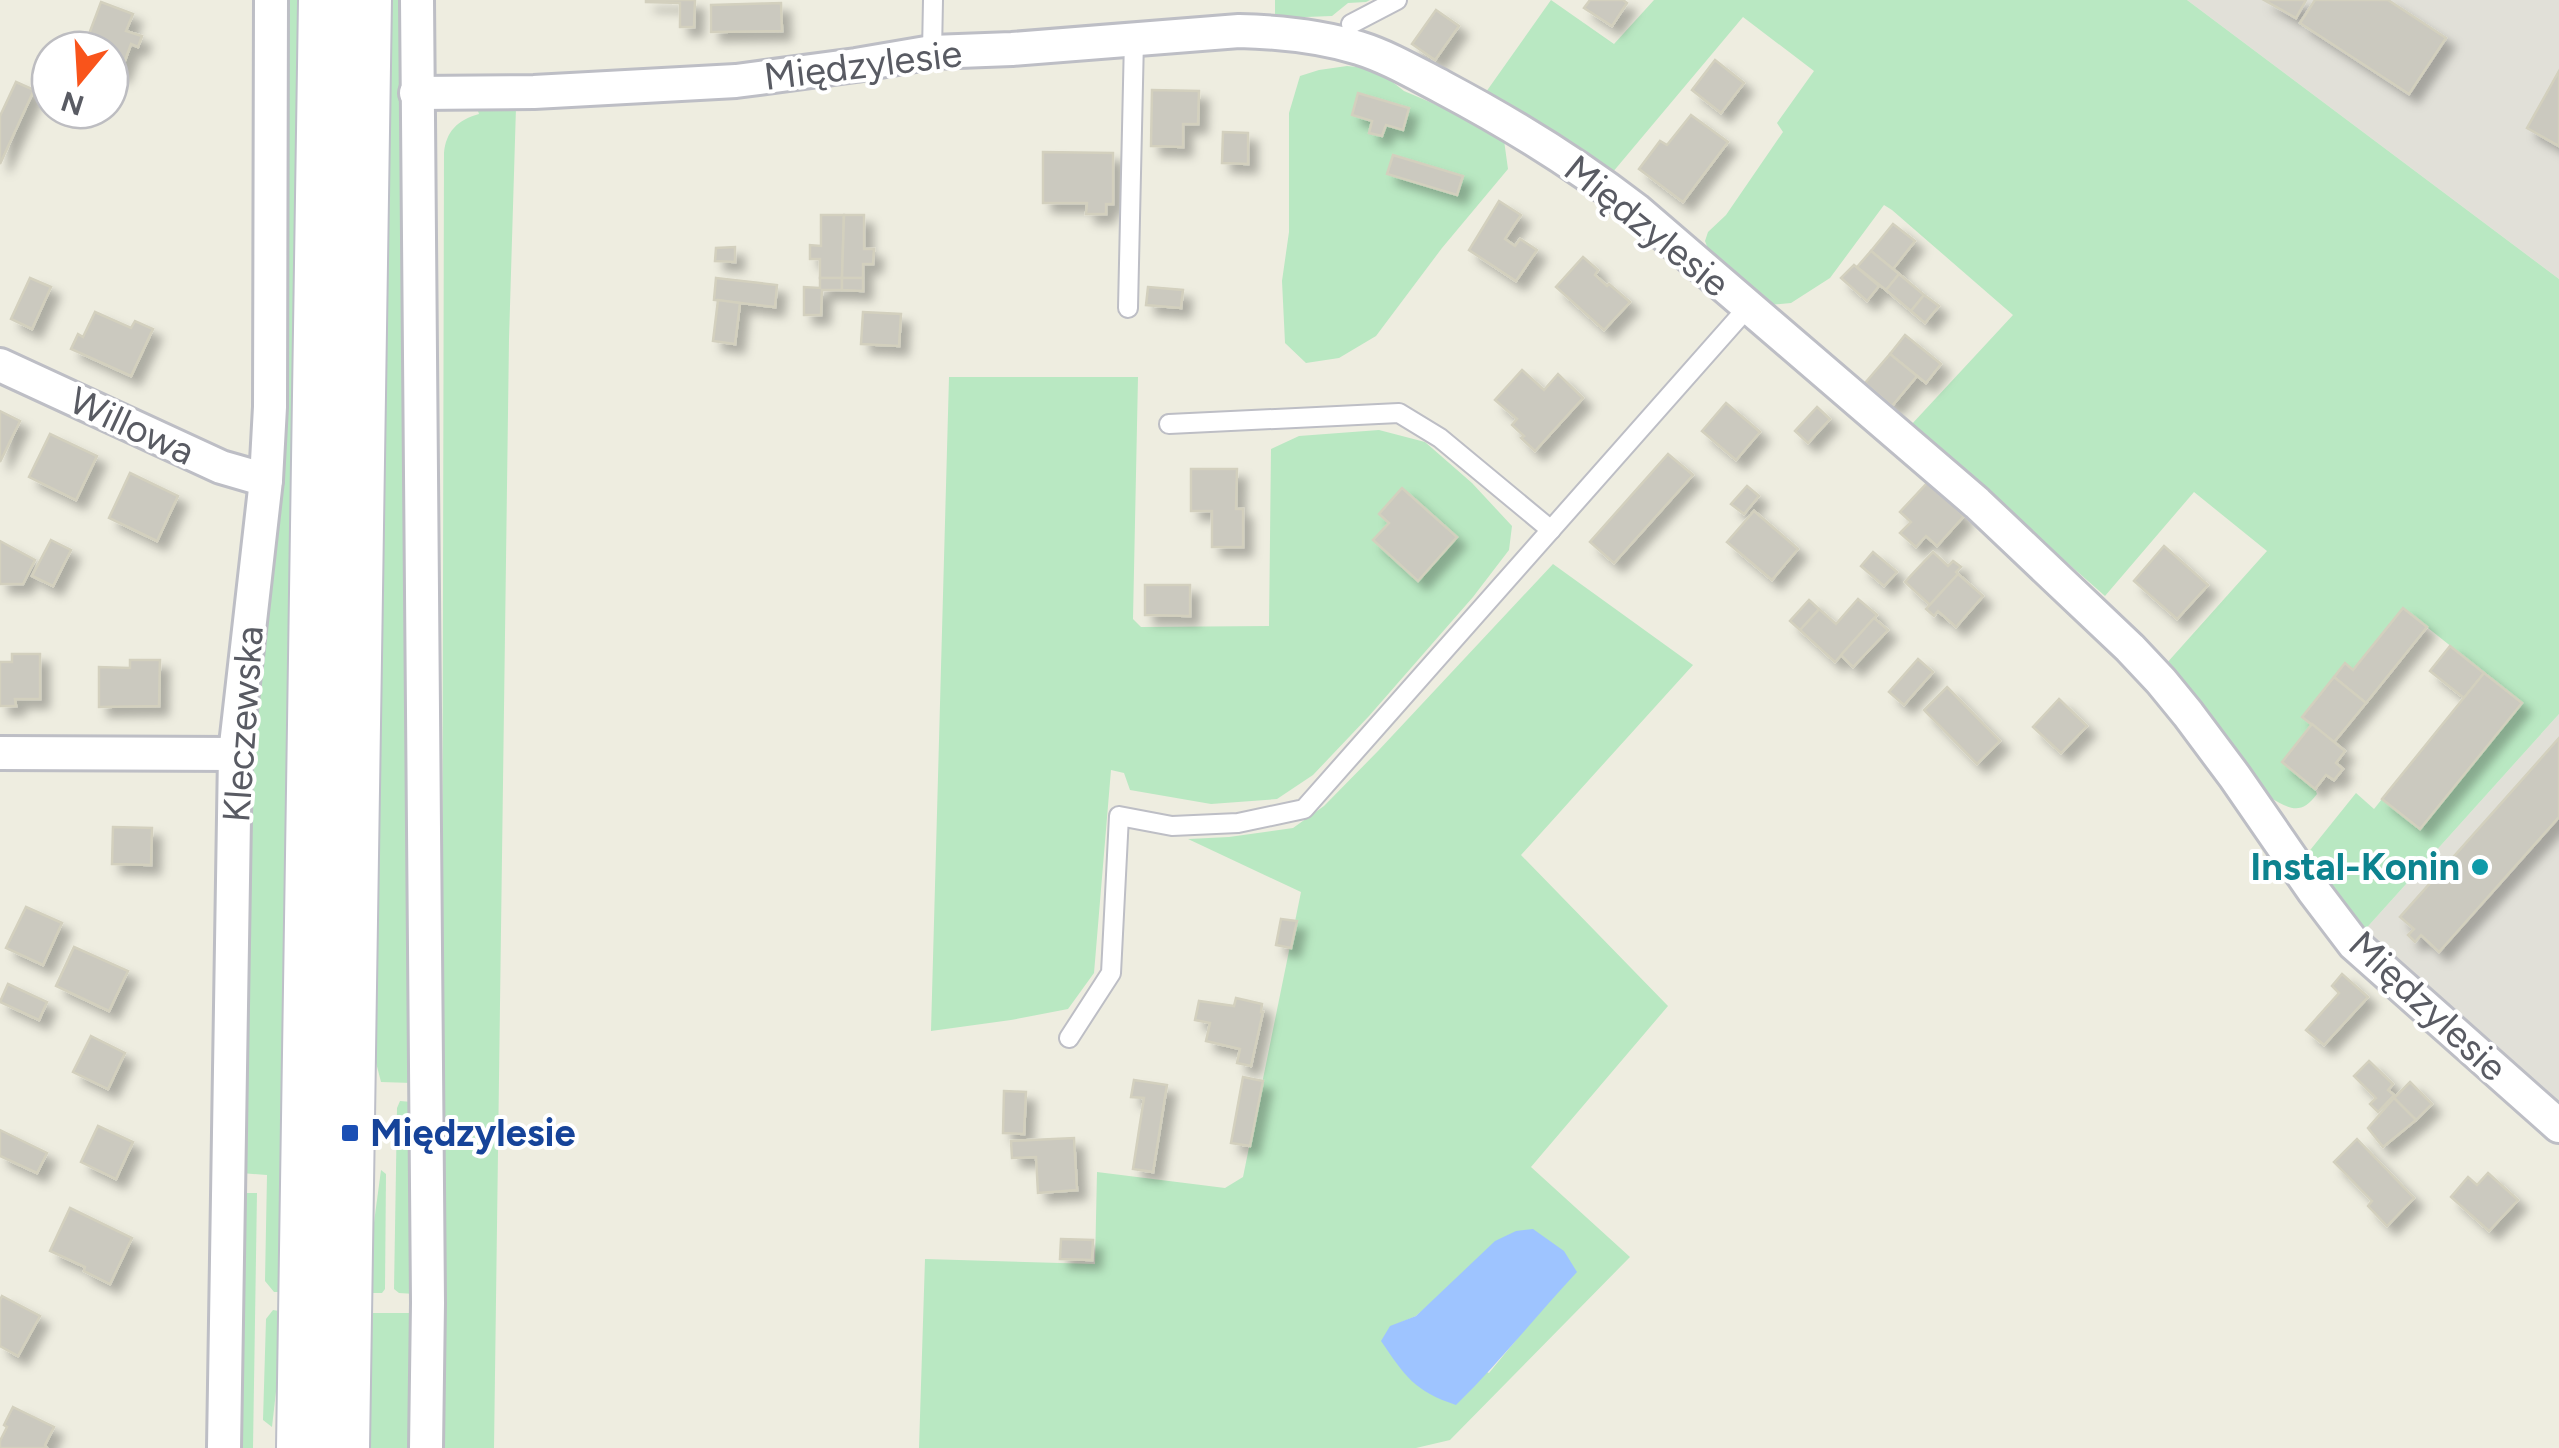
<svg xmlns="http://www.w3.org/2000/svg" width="2559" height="1448" viewBox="0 0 2559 1448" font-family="Figtree,sans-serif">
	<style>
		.industrial { fill: #e1e0d8 }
		.green { fill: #b9e8c2; fill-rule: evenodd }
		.water { fill: #9ec4ff }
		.building { fill: #cbc9bf; stroke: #d3d0be; stroke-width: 2.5; filter: url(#shadow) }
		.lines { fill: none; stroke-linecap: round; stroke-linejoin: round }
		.service-casing { stroke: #bdbec5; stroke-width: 22 }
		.minor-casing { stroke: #bdbec5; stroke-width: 38 }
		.secondary-casing { stroke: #bdbfc8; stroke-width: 52 }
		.service { stroke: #fff; stroke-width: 18 }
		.minor { stroke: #fff; stroke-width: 32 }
		.secondary { stroke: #fff; stroke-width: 48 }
		.culture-dot { fill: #0f9aa8; stroke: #fff; stroke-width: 4 }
		.transit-dot { fill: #1a4fb4; stroke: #fff; stroke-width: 4 }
		.labels { text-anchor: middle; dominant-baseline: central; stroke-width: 8; stroke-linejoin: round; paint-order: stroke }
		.street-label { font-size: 38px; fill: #595b63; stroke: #fff }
		.culture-label { font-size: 38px; font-weight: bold; fill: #0d838f; stroke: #fff; text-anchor: end }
		.transit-label { font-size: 38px; font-weight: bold; fill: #164399; stroke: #fff; text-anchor: start }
	</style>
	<defs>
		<filter id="shadow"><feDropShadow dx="9" dy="9" stdDeviation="5" flood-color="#0004"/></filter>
	</defs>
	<rect width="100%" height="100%" fill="#eeede0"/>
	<g class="industrial">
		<path d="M2187,0H2559V279Z"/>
		<path d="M2559,714V1111L2362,933Z"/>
	</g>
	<g class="green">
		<path d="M284,0H306L286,1292H274L265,1281L267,1175L241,1173L247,784Z"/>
		<path d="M384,0H404L412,1083L381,1082L373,1051Z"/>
		<path d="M1275,0H1370L1366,2L1348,3L1332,16L1280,18L1275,14Z"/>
		<path d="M1551,0L1614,44L1654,0H2187L2559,279V714L2362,933L2307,854L2356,793L2374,809L2382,799L2421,829L2522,703L2403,608L2353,670L2344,664L2302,716L2312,724L2282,762L2315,789L2317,794C2301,816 2290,809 2269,797L2166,664L2267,551L2194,492L2105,596L1911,425L2013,315L1892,210L1884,205L1830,278L1791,303L1769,305L1710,254L1705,241L1708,232L1726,215L1783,132L1777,123L1814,71L1743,17L1607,179L1486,92Z"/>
		<path d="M1347,66L1376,69L1404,91L1503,133L1508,169L1442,248L1376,336L1339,358L1306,363L1285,343L1282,281L1289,232V113L1300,76L1319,70Z"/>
		<path d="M476,105L516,107L509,339L494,1448H441L444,153C446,132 457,120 479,114Z"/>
		<path d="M949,377H1138L1133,619L1141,627L1269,626L1271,449L1299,436L1379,430L1425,442L1472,483L1512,526L1509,550L1473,597L1369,716L1313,775L1277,799L1211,804L1130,790L1124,773L1111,770L1094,973L1068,1009L1011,1020L931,1031Z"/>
		<path d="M1553,564L1693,665L1521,855L1668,1006L1531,1167L1630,1257L1450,1440L1416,1448H919L925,1259L1095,1264L1097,1172L1225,1188L1243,1177L1301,892L1188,839L1229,837L1293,828L1324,806L1378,751ZM1450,1286L1531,1322L1489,1373L1390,1327L1416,1316Z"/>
		<path d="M400,1101L412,1102L415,1294L399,1293L394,1289L397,1108Z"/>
		<path d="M381,1170L386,1174L385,1289L382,1293H370L366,1282Z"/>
		<path d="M241,1193H257L253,1448H240Z"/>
		<path d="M273,1310L285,1312L272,1427L263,1420L266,1319Z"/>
		<path d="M363,1313H416L414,1448H361Z"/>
	</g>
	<path class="water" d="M1533,1229L1564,1251L1577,1272C1536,1316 1499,1363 1456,1405C1414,1391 1405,1376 1381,1341L1390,1326L1416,1316L1495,1241L1516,1231Z"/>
	<g class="building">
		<path d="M646,0H695L694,27H680V3L646,2Z"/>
		<path d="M1590,0H1623L1627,3L1612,26L1584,8Z"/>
		<path d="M2264,0H2306L2296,18Z"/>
		<path d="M2315,0H2388L2446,38L2409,94L2300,23Z"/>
		<path d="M101,2L133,14L126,31L142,36L138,47L131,44L120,74L110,70V50H83Z"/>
		<path d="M781,3L782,31L711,32V5Z"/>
		<path d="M1436,10L1459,26L1435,60L1412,44Z"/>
		<path d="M1715,60L1744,83L1721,113L1692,90Z"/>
		<path d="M2559,71V146L2527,128Z"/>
		<path d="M16,82L34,90L0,164V116Z"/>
		<path d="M1152,90L1199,91L1198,124H1183V147L1151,146Z"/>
		<path d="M1358,93L1409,108L1403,130L1386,125L1382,136L1369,133L1372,121L1352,115Z"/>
		<path d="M1691,115L1728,142L1683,202L1639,169L1660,141L1667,145Z"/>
		<path d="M1223,132L1248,133V164L1222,163Z"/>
		<path d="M1043,152L1113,153V204H1106V214H1086L1087,203H1043Z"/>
		<path d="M1393,155L1463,176L1457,195L1387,174Z"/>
		<path d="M1499,201L1521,215L1505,239L1515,246L1520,239L1537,250L1516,281L1469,250Z"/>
		<path d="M821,215H844L842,278H820V259H810V245L821,246Z"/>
		<path d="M844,215H864V249H874L873,264H863V278H842Z"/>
		<path d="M1893,224L1915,241L1893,269L1871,251Z"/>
		<path d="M735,247V262L715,261L716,248Z"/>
		<path d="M1871,251L1899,274L1886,290L1857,267Z"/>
		<path d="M1583,257L1598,270L1595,275L1607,286L1609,284L1630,302L1604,330L1556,287Z"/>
		<path d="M1854,265L1879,286L1867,301L1841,278Z"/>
		<path d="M1899,274L1924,295L1911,311L1886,290Z"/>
		<path d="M30,278L51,287L32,329L11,319Z"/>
		<path d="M716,278L777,285L775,307L714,300Z"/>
		<path d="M820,278H842V290H822L821,315H804V287L820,288Z"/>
		<path d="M842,278H863V291L842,290Z"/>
		<path d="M1148,287L1183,290L1181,308L1146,305Z"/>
		<path d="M1924,295L1939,306L1925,323L1911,311Z"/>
		<path d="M718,300L740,303L735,344L713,341Z"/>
		<path d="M95,312L131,328L135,321L153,329L131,376L71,349L78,334L83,337Z"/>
		<path d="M863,312L901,314L899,346L861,344Z"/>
		<path d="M1905,335L1941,364L1926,383L1890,354Z"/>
		<path d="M1890,354L1917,376L1892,406L1865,383Z"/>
		<path d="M1522,370L1544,390L1558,374L1583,398L1535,451L1521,438L1524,436L1512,425L1517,419L1495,400Z"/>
		<path d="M1726,403L1760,432L1736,460L1702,431Z"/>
		<path d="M1817,407L1830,419L1808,443L1795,431Z"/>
		<path d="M0,411L20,421L0,462Z"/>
		<path d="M50,434L97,456L76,500L29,477Z"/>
		<path d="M1668,454L1693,475L1614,563L1590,542Z"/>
		<path d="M1191,469H1237L1236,509H1243V547H1212V511H1191Z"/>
		<path d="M130,473L178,496L157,541L109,518Z"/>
		<path d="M1928,482L1964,516L1937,546L1926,536L1916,547L1900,533L1911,522L1900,512Z"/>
		<path d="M1747,486L1759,496L1744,514L1731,504Z"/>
		<path d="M1402,488L1457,537L1418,581L1373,540L1389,523L1379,514Z"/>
		<path d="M1754,511L1798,549L1772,580L1727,542Z"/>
		<path d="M51,540L71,550L53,586L32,576Z"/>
		<path d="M0,541L35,560L23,584H0Z"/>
		<path d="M2164,546L2208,585L2177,619L2134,581Z"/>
		<path d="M1873,552L1897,572L1884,586L1861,566Z"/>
		<path d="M1933,552L1948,566L1953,561L1961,567L1956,572L1958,574L1930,605L1905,582Z"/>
		<path d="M1958,574L1983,596L1956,627L1938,611L1934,616L1926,609Z"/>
		<path d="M1145,585H1190V616L1145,615Z"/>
		<path d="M1858,599L1877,615L1835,662L1800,630L1819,609L1836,624Z"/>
		<path d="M1809,600L1819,609L1800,630L1790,621Z"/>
		<path d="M2403,608L2427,627L2366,703L2334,677L2345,663L2353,670Z"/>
		<path d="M1874,618L1888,630L1853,667L1841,655Z"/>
		<path d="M2450,646L2484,673L2464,698L2430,671Z"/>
		<path d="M12,654H40V699H15L16,706H0V662H12Z"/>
		<path d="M1918,659L1933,672L1904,705L1889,692Z"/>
		<path d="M130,660H160L159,706L99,707V667L130,668Z"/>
		<path d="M2484,673L2522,703L2420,829L2382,799Z"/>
		<path d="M2334,677L2366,703L2334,742L2302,717Z"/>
		<path d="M1947,687L2000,741L1977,764L1924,710Z"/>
		<path d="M2059,699L2087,726L2061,753L2033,727Z"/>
		<path d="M2312,724L2345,751L2336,763L2343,769L2334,780L2326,775L2315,789L2282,762Z"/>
		<path d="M2559,738V817L2439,952L2421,935L2415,942L2408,935L2414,929L2400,917Z"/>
		<path d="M113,827L152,828L151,865L112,864Z"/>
		<path d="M26,907L62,923L43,965L6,948Z"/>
		<path d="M1281,919L1297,921L1291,948L1276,945Z"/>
		<path d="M74,947L128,971L109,1011L56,986Z"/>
		<path d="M2342,974L2368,997L2324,1045L2306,1030L2339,993L2332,986Z"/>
		<path d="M8,984L47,1002L39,1020L0,1002Z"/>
		<path d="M1236,998L1262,1004L1261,1012H1263L1251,1066L1237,1063L1240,1049L1206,1041L1210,1023L1195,1020L1199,1001L1234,1006Z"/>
		<path d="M91,1036L125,1053L108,1089L73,1072Z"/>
		<path d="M2369,1061L2393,1084L2388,1090L2394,1095L2378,1112L2370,1104L2376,1098L2354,1076Z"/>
		<path d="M1243,1077L1263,1081L1250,1146L1231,1143Z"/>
		<path d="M1134,1080L1167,1085L1153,1172L1133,1169L1144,1098L1131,1097Z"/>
		<path d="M2410,1082L2432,1104L2416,1120L2394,1098Z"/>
		<path d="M1004,1091L1026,1092L1024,1134L1003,1133Z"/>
		<path d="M2394,1098L2416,1120L2383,1147L2368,1128Z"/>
		<path d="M98,1126L133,1142L116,1179L81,1162Z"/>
		<path d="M0,1130L47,1153L37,1173L0,1156Z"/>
		<path d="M1074,1138L1077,1190L1038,1193L1036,1157L1012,1158L1011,1141Z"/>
		<path d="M2357,1139L2414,1198L2387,1226L2368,1206L2372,1201L2334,1162Z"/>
		<path d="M2488,1173L2518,1200L2489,1231L2451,1197L2468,1177L2477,1185Z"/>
		<path d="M70,1208L132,1238L110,1284L84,1271L85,1267L50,1251Z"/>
		<path d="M1061,1239L1093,1240L1092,1260L1060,1259Z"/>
		<path d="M2,1296L40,1316L18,1356L0,1346V1300Z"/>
		<path d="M13,1407L54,1427L45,1445L47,1448H0V1441L7,1427L4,1425Z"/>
	</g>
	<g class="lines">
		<g class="service-casing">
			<g id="service">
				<path d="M1351,24L1397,0"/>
				<path d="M932,52L933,0"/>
				<path d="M1128,308L1134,39"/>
				<path d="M1169,424L1399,413L1440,438L1551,530"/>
				<path d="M1069,1038L1111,973L1119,816L1172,826L1238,823L1304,809L1748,307"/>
			</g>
		</g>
		<g class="minor-casing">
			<g id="minor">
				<path d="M417,0L428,1303L426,1448"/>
				<path d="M416,93L534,92L736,81L856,65L932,52L1012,49L1239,31C1280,32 1320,36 1359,48C1388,57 1415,73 1442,87C1510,123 1575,163 1636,210L1977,503L2130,648L2161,681L2188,714L2235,777L2313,890L2354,944L2559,1126"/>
				<path d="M0,365L221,467L266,480"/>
				<path d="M0,753L235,754"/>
				<path d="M224,1448L235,754L266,480L270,407L271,0"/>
			</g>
		</g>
		<g class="secondary-casing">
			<g id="secondary">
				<path d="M301,1448L323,0"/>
				<path d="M345,1448L367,0"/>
			</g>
		</g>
		<use href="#service" class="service"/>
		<use href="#minor" class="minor"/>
		<use href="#secondary" class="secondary"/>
	</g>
	<circle class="culture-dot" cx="2480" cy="867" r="10"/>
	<rect class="transit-dot" x="340" y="1123" width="20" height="20" rx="5"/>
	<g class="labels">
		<g class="street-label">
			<text transform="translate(863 65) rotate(-7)">Międzylesie</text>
			<text transform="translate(1647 226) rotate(39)">Międzylesie</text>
			<text transform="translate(132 426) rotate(25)">Willowa</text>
			<text transform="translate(243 724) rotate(-86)">Kleczewska</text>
			<text transform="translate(2428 1006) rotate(43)">Międzylesie</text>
		</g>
		<g class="culture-label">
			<text x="2460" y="867">Instal-Konin</text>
		</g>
		<g class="transit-label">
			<text x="370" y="1133">Międzylesie</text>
		</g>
	</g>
	<g transform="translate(80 80) rotate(198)"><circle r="48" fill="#ffffff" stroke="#bdbdc1" stroke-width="2.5"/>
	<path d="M0-8L18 38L0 25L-18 38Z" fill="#f9541b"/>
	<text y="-15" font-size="28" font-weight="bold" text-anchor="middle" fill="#595b63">N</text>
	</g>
</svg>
